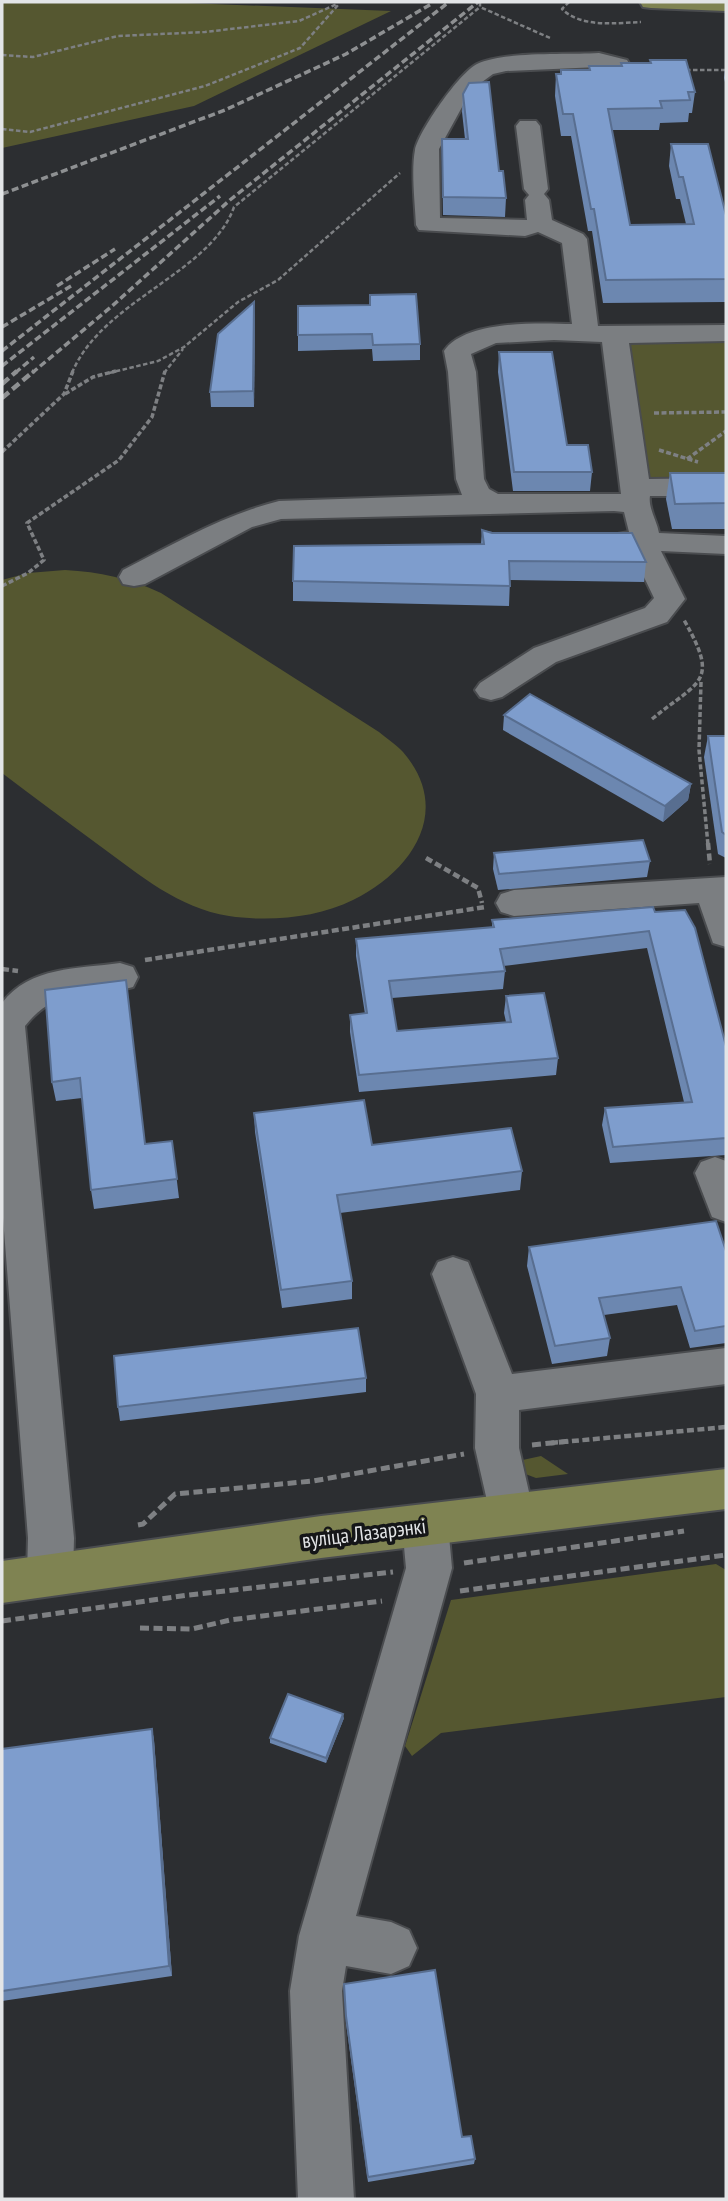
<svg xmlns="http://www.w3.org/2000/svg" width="728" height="2201" viewBox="0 0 728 2201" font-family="'PT Sans Narrow',sans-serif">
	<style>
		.green { fill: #555730 }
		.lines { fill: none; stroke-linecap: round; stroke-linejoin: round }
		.minor-casing { stroke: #4a4c4f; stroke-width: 4 }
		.major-casing { stroke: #4a4c4f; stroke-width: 4 }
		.path-far3 { stroke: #7e8083; stroke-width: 2.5; stroke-dasharray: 4.5 2.5; stroke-linecap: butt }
		.path-far2 { stroke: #7e8083; stroke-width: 3.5; stroke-dasharray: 5 2.5; stroke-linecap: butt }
		.path-far1 { stroke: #7e8083; stroke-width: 4.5; stroke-dasharray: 7 3.5; stroke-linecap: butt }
		.path { stroke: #7e8083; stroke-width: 5; stroke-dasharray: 9 4.5; stroke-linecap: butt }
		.minor { fill: #7b7e81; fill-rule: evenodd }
		.major { fill: #7f8352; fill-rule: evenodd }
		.rail-far1 { stroke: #8e9092; stroke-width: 3.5; stroke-dasharray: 7 3.5; stroke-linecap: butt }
		.rail { stroke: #8e9092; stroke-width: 4.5; stroke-dasharray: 9 4.5; stroke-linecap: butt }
		.wall { fill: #6c87b0 }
		.shaded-wall { fill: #586e90 }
		.building { fill: #7e9dcd; stroke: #586e90; stroke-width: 2 }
		.labels { text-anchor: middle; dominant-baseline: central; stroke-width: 7; stroke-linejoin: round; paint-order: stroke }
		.street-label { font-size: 21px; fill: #e3e5e7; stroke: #151618 }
	</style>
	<rect width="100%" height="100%" fill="#2c2e31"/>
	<g class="green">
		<path d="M2,2H162L391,11L194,106L2,148Z"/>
		<path d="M726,339V484H642L623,341Z"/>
		<path d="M65,570C100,572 129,578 161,593L379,732C387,739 397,745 403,752C454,811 411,872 353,900C317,918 269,922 229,916C178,908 140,875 100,846C67,822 34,797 2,773V580L28,573Z"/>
		<path d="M541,1456L568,1474L536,1478L520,1472L518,1461Z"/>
		<path d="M716,1564L726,1570V1697L441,1733L412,1756L405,1746L451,1600Z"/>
	</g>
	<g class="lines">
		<g class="minor-casing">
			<g id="minor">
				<path d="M599,53L627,60L630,65L627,70L619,72L599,67L506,71L493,74L478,85L467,98L439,149L440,218L527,220L525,200L529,195L524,189L516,126L520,121H536L540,126L548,189L544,194L549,200L552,220L583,234L587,239L598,326L726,325V341L629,343L649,479L726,478V496H650C648,508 657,521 659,533L726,536V554L661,551L685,599L667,622L556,662L502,697L491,700L480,697L475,690L480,683L534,648L645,608L654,598L631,550L612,547L608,541L612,535L629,532L624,512L614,511L281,519L252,527L145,584L134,586L123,584L119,577L123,570C174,544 223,515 279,501L462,495L456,479L448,372L444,351C465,320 538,323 572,324L562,243L538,232L525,236L419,230L416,225C415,203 411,171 415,150C419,131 459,73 477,64C505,51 567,55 599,53ZM554,340L602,342L621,494H498L489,489L484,479L476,372L471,354L496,343Z"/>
				<path d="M726,877V947L713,943L699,903L514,916L501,912L496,903L501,894L514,890Z"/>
				<path d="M120,963L133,967L138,977L133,987C88,1000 57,985 25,1026L74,1538L73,1575L66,1590L50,1596L34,1590L27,1575L28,1538L2,1205V1003C30,966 78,969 120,963Z"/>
				<path d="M715,1157L726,1161V1222L712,1217L695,1173L701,1162Z"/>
				<path d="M453,1257L468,1262L512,1374L726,1348V1384L519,1410V1448L534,1514L528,1528L512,1534L496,1528L490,1514L475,1448L476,1394L432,1274L438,1262Z"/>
				<path d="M425,1505L441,1511L448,1525L452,1568L356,1916L391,1922L409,1930L417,1948L409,1966L391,1974L346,1966L342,1991L354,2199H298L290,1991L299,1936L406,1568L402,1525L409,1511Z"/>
			</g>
		</g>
		<g class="major-casing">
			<g id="major">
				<path d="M640,2H726V11L651,8L643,7Z"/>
				<path d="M726,1469V1509L321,1558L2,1603V1561L321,1516Z"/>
			</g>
		</g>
		<g class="path-far3">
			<path d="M480,2V7L550,38"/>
			<path d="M569,2L562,9C581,28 616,23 641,22"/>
			<path d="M2,55L33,57L118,36L205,32L299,21L337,4"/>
			<path d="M686,70H726"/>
			<path d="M2,129L30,132L205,86L300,48L339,4"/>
			<path d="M72,373C101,301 211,273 234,207L480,7"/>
			<path d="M109,373L158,361L184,347L238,302L278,280L400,173"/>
			<path d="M164,373L183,349"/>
		</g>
		<g class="path-far2">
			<path d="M65,394L93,377L116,371"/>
			<path d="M654,413L726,412"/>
			<path d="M659,450L698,462"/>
			<path d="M2,452L64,394L73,371"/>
			<path d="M687,459L726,431"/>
			<path d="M2,586L28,573L44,560L27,523L119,460L152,417L165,371"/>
			<path d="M701,682L699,750L708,845"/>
			<path d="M652,719C700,680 720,683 684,620"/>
		</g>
		<g class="path-far1">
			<path d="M708,843L710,864"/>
			<path d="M426,858L478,888L482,903"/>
			<path d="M145,960L485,907"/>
			<path d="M2,969L18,971"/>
			<path d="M551,1443L726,1427"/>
		</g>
		<g class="path">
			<path d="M532,1445L570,1441"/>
			<path d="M138,1525L143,1524L175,1494L313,1481L464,1454"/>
			<path d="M464,1563L684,1531"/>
			<path d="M460,1591L726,1555"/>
			<path d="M2,1621L189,1595L393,1572"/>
			<path d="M140,1628L192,1629L230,1620L382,1601"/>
		</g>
		<use href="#minor" class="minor"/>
		<use href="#major" class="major"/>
		<g class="rail-far1">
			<path d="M2,194L225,110L346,54L433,3"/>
			<path d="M57,286L115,249"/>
			<path d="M2,327L71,286"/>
			<path d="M2,351L449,2"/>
			<path d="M2,366L220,196"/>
			<path d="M15,373L34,357"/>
			<path d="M32,373L111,307L230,200L478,2"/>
		</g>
		<g class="rail">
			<path d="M2,384L17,371"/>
			<path d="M2,398L34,371"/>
		</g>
	</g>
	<g class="wall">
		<path d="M650,60L695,92L692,113H689L688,122L660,123L659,130H612L630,225L686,224L680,199H676L669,166L671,144L726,215V302L603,303L592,231H588L571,136H561L555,96L556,74H560L561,70H589V66H621V63H650Z"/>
		<path d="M726,62V86L724,78Z"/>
		<path d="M463,94L499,171L506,198L505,217L443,215L442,139H465L462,112Z"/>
		<path d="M298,306L420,344V360L373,361L372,349L298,351Z"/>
		<path d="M255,317L254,407H211L210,392Z"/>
		<path d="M499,352L567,445L592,472L590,491H513L498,372Z"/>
		<path d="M670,473H726V529H672L666,499Z"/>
		<path d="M482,530L646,562L644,582L510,580L509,606L293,601V581L481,544Z"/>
		<path d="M504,715L691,784L688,800L663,822L503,730Z"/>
		<path d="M708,736H726V858L718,854L704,757Z"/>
		<path d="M494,853L650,861L647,877L498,890L493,869Z"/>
		<path d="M655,912L726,1046V1155L610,1163L602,1125L605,1108L684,1102L647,948L503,966L505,971L503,989L392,998L397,1031L506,1022L504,1013L506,996L558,1058L556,1075L359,1092L350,1032V1015L365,1014L356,956V939L492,927V920Z"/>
		<path d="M45,990L145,1144L172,1141L179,1198L94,1209L91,1190L82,1098L56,1101L52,1082Z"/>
		<path d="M254,1113L372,1145L522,1171L520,1190L340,1213L352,1281V1299L282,1308L255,1132Z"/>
		<path d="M529,1247L726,1251V1343L690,1348L677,1305L604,1315L610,1338L607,1356L552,1364L527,1266Z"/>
		<path d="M366,1378V1392L120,1421L118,1407Z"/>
		<path d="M344,1718L326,1763L270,1743V1738Z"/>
		<path d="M152,1729L154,1740L172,1976L2,2001V1749Z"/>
		<path d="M344,1984L462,2137L475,2159L474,2164L368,2182L346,2023Z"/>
	</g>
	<g class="shaded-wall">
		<path d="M254,302L255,317L254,407L253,391Z"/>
		<path d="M691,784L688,800L663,822L665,806Z"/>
		<path d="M343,1714L344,1718L326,1763V1758Z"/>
		<path d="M152,1729L154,1740L172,1976L169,1966Z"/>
	</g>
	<g class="building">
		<path d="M650,60H686L695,92H688L690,100L660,101L662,108L608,109L630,225L694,224L683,177H679L671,144H708L726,215V279L606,280L594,209H591L573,114H563L556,74H561V70H590L589,66H622L621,63H651Z"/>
		<path d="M489,82L499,171H503L506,198L443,197L442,139H468L463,94L469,83Z"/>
		<path d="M416,294L420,344L373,345L372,334L298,335V306L370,305V295Z"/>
		<path d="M254,302L253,391L210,392L218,334Z"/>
		<path d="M499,352H552L567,445H588L592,472H514Z"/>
		<path d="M670,473H726V503L675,504Z"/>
		<path d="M482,530L492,533H632L646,562L509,561L510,586L293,581L294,546L484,544Z"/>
		<path d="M530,694L691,784L665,806L504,715Z"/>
		<path d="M708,736H726V835L722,832Z"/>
		<path d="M643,840L650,861L499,874L494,853Z"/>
		<path d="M653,907L655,912L685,910L695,928L726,1046V1138L613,1147L605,1108L692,1102L649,931L500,949L505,971L389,981L397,1031L511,1022L506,996L544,993L558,1058L359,1075L350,1015L367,1013L356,939L494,927L492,920Z"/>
		<path d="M126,980L145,1144L172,1141L177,1179L91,1190L80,1078L52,1082L45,990Z"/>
		<path d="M364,1100L372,1145L511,1128L522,1171L337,1195L352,1281L281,1290L254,1113Z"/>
		<path d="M716,1221L726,1251V1326L695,1331L681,1287L599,1298L610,1338L555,1346L529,1247Z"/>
		<path d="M358,1328L366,1378L118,1407L114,1356Z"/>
		<path d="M288,1694L343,1714L326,1758L270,1738Z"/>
		<path d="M152,1729L169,1966L2,1991V1749Z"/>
		<path d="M435,1970L462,2137L471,2136L475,2159L368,2177L346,2016L344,1984Z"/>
	</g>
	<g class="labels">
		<g class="street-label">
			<text transform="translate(364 1533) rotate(-7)">вуліца Лазарэнкі</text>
		</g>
	</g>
	<rect width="728" height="2201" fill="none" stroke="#e3e5e7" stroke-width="7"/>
</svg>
